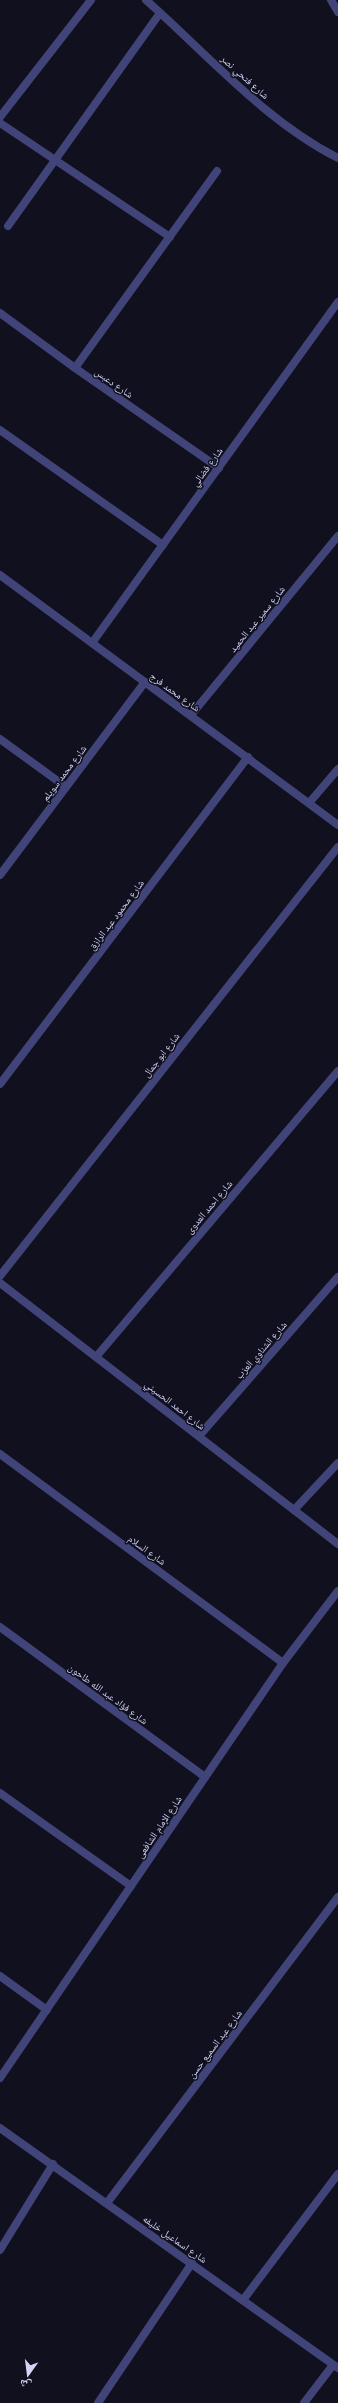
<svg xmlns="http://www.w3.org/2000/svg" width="338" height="2403" viewBox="0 0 338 2403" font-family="'PT Sans','Noto Naskh Arabic',sans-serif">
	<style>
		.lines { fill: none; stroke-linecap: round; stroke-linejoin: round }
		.street { stroke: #414478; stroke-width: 8 }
		.labels { text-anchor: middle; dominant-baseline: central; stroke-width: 3; stroke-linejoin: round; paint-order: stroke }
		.street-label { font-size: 10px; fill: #d4d4f9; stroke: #11101f }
	</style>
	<rect width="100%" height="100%" fill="#11101f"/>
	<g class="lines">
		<g class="street">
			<path d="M146,0C207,54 265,121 338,158"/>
			<path d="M331,0L338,12"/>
			<path d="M0,117L91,0"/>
			<path d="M0,123L170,237"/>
			<path d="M8,226L160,13"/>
			<path d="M0,313L75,368L219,468"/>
			<path d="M75,368L217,171"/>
			<path d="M0,430L163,545"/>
			<path d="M0,575L338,825"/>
			<path d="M92,643L338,302"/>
			<path d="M191,715L338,536"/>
			<path d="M0,739L66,787"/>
			<path d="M309,803L338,769"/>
			<path d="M0,875L145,682"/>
			<path d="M0,1084L248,757"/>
			<path d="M0,1276L338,847"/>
			<path d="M0,1283L338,1544"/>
			<path d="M96,1357L338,1071"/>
			<path d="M199,1436L338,1277"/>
			<path d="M0,1454L283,1663"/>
			<path d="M294,1510L338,1463"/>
			<path d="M0,1627L205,1777"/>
			<path d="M0,1793L131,1886"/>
			<path d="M0,1976L47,2010"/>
			<path d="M0,2078L283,1663L338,1591"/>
			<path d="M0,2128L338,2368"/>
			<path d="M107,2203L338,1897"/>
			<path d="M0,2250L53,2164"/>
			<path d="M243,2300L338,2174"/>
			<path d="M98,2403L192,2263"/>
			<path d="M304,2403L333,2365"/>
		</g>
	</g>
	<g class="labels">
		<g class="street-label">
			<text transform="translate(245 77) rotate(42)">شارع فتحي نصر</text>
			<text transform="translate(114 383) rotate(35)">شارع دعبس</text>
			<text transform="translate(207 467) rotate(-54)">شارع فضالي</text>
			<text transform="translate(257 619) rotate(-51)">شارع سمير عبد الحميد</text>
			<text transform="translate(175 692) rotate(36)">شارع محمد فرج</text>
			<text transform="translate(64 773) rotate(-53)">شارع محمد سويلم</text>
			<text transform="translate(116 915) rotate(-53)">شارع محمود عبد الرازق</text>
			<text transform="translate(161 1055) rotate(-52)">شارع ابو جمال</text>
			<text transform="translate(209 1207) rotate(-50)">شارع احمد العدوى</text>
			<text transform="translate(261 1350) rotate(-49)">شارع الشناوي العزب</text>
			<text transform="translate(175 1405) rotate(38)">شارع احمد الحسيني</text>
			<text transform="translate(147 1550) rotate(36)">شارع السلام</text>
			<text transform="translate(108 1694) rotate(36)">شارع فؤاد عبد الله طاحون</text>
			<text transform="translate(159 1827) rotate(-56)">شارع الإمام الشافعى</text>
			<text transform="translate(215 2044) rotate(-53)">شارع عبد السميع حسن</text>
			<text transform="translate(175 2239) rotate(35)">شارع اسماعيل خليفه</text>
		</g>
	</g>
	<g transform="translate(28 2375) rotate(194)" stroke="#11101f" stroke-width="3" paint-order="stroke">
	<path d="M0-3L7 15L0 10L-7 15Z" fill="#d4d4f9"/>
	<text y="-6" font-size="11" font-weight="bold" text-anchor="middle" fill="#d4d4f9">ش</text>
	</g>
</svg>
